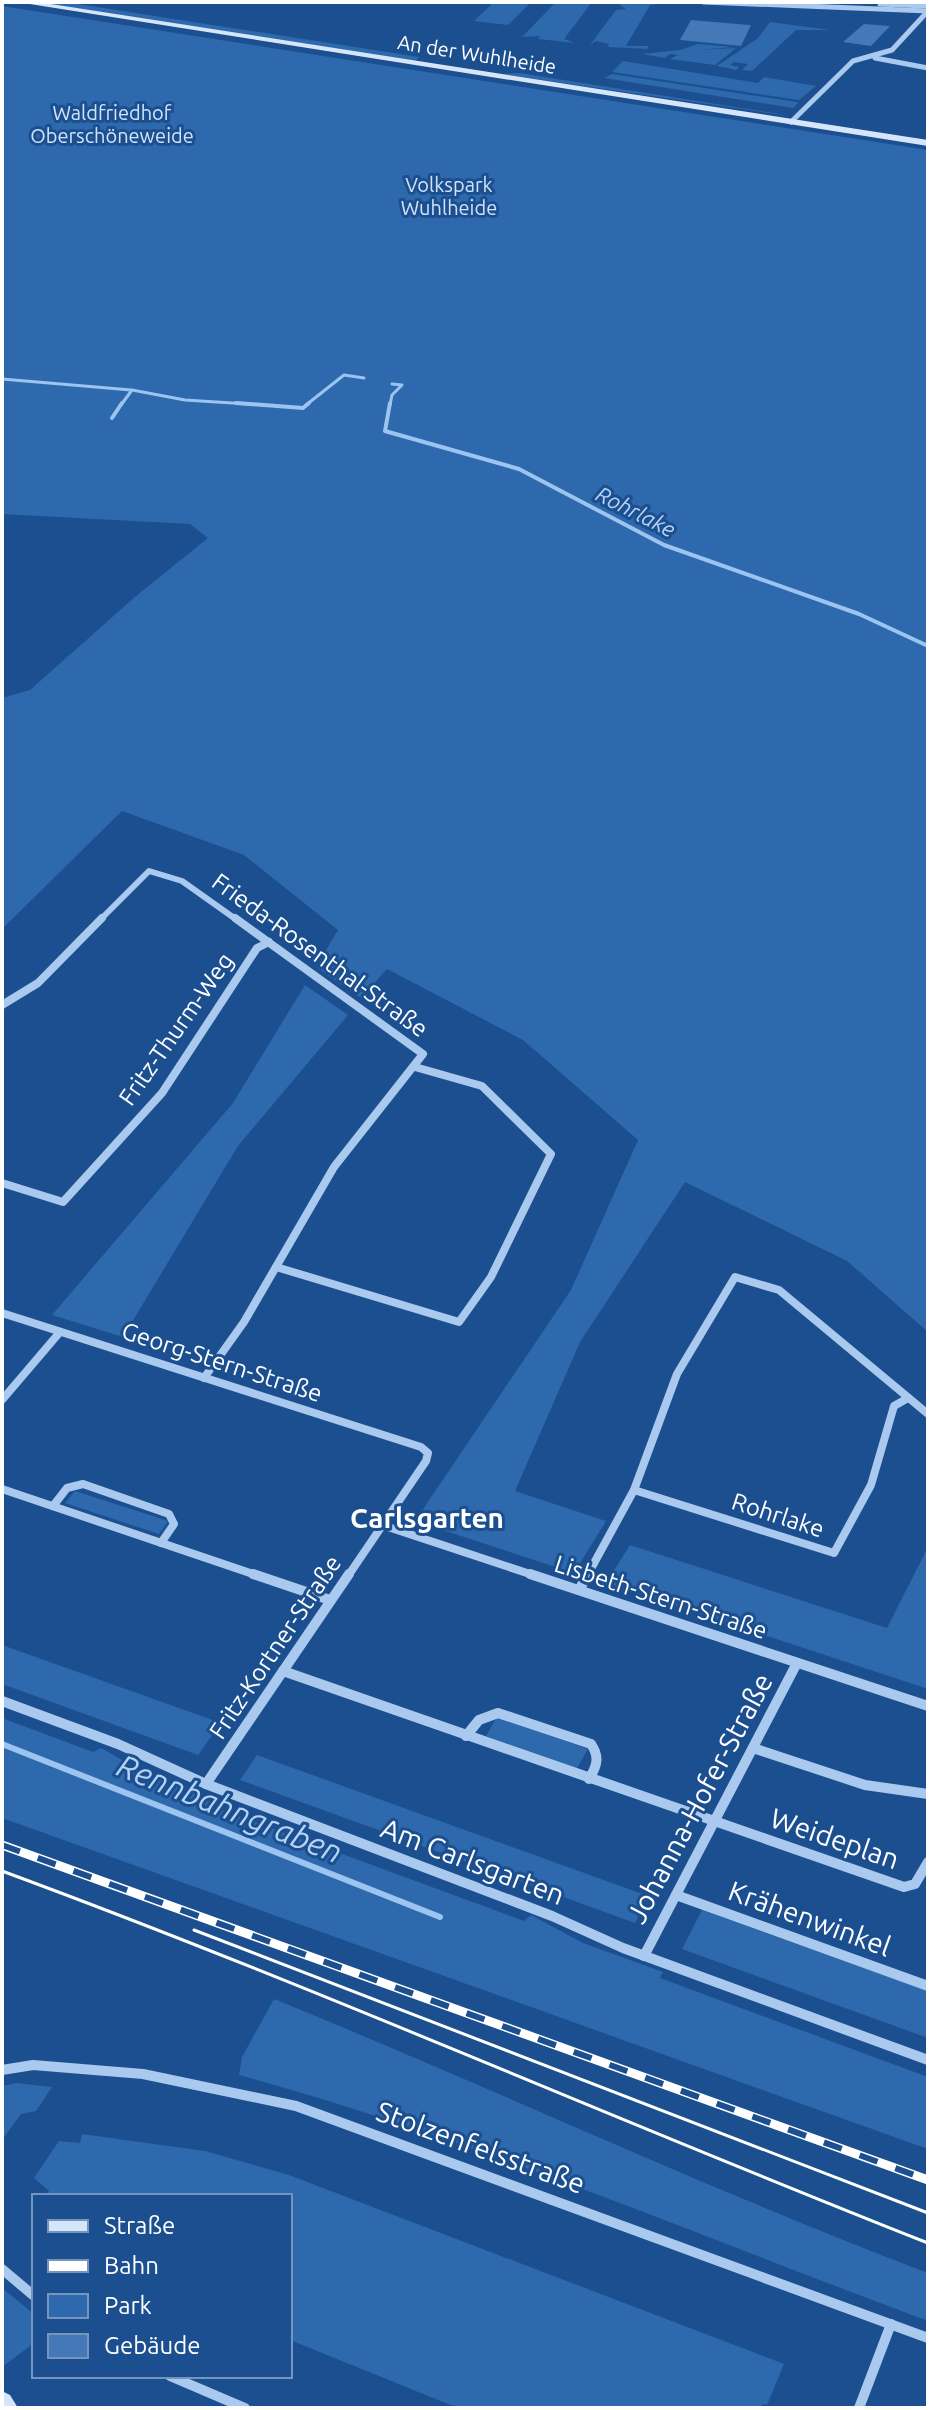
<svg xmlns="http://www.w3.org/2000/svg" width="930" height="2410" viewBox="0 0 930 2410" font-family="Ubuntu,sans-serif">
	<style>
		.green { fill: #2e69ad }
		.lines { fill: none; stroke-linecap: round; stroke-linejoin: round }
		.stream-far2 { stroke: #9cc4f0; stroke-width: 3 }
		.stream-far1 { stroke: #9cc4f0; stroke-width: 4 }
		.stream { stroke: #9cc4f0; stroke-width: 6 }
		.building { fill: #4478b7 }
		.street-far3 { stroke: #a9c9ee; stroke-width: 5 }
		.street-far2 { stroke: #a9c9ee; stroke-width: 6 }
		.street-far1 { stroke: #a9c9ee; stroke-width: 8 }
		.street { stroke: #a9c9ee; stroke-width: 10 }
		.secondary { fill: #d6e6fa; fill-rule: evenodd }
		.tram { stroke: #fff; stroke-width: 3 }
		.rail-casing { stroke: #fff; stroke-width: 9 }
		.rail { stroke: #1b4f8f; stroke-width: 6; stroke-dasharray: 19; stroke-linecap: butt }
		.labels { text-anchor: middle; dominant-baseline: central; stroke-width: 6; stroke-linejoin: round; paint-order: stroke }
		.far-street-label { font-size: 20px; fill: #fff; stroke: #1b4f8f }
		.far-park-label { font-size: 20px; fill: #cfe3fa; stroke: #1b4f8f }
		.far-water-label { font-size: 22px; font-style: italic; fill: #b5d3f5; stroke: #1b4f8f }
		.street-label { font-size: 24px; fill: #fff; stroke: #1b4f8f }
		.quarter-label { font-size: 28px; font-weight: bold; fill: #fff; stroke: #1b4f8f }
		.near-street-label { font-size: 28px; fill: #fff; stroke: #1b4f8f }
		.near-water-label { font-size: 32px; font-style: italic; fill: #b5d3f5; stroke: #1b4f8f }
	</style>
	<rect width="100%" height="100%" fill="#1b4f8f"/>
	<g class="green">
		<path d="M52,2H65L419,57L415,61L48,4Z"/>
		<path d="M494,2H531L508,25L474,21Z"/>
		<path d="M556,2H592L564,39L575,43L538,39L540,36L522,37Z"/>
		<path d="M622,2L666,3L650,5L626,46H649L647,49L608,47L609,44L596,41L590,45L616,10L626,9L620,5Z"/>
		<path d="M2,6L928,150V1332L847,1261L685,1182L580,1342L515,1491L606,1521L574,1573L415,1521L571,1290L638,1140L523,1040L387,969L361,998L316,967L338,930L244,855L122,811L2,929V698L30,690L136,596L208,538L190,524L2,514Z"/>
		<path d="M770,22L830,30H796L752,71L742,70L748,64L734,62L730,65L739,67L736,70L717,66L758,38Z"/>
		<path d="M698,44L734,47L699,50L736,48L715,65L670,59L678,55L670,54L665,58L642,54L680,50Z"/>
		<path d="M623,61L758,83L764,77L816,86L799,100L612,72Z"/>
		<path d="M519,73L780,114L783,115L502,74Z"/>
		<path d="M612,74L797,102H799L793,108L604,78Z"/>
		<path d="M305,985L348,1015L238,1146L123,1337L52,1315L233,1103Z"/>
		<path d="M75,1491L168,1521L159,1534L65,1503Z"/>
		<path d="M630,1545L887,1628L928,1547V1689L606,1583Z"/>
		<path d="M2,1645L221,1723L198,1755L2,1684Z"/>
		<path d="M497,1717L588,1749L577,1768L486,1736Z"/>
		<path d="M2,1718L93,1752L101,1748L154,1778L220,1802L217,1808L524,1921L531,1915L583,1943L663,1972L660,1978L928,2077V2149L2,1818Z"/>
		<path d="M257,1755L648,1896L635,1923L240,1780Z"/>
		<path d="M702,1910L928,1991V2038L682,1949Z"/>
		<path d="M274,1999C493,2088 707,2189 928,2273V2321C699,2236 474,2139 239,2075L242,2057Z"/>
		<path d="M16,2083L52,2087L36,2111L21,2114L2,2140V2086Z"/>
		<path d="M82,2134L205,2151L289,2175L784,2364L767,2405L763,2404L761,2408H458L290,2340V2196H45L49,2191L34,2178L59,2141L80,2143Z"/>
		<path d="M2,2288L34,2314V2343L2,2367Z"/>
	</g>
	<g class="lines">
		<g class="stream-far2">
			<path d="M2,379L131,390"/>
			<path d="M121,405L132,390L185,400L265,405"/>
			<path d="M306,405L344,375L364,378"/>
			<path d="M390,405L392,395L402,385L392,384"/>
		</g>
		<g class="stream-far1">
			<path d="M236,403L303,408L309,403"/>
			<path d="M390,403L385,431L519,469L664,545L859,614L928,646"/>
			<path d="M112,418L122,403"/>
		</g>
		<path class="stream" d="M2,1744L440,1917"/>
	</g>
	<g class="building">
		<path d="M691,20L749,25H751L741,46L680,40Z"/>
		<path d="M864,24L890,26L871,46L843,42Z"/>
	</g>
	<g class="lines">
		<g class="street-far3">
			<path d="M703,2L928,11"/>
			<path d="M880,4L926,6"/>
			<path d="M875,58L928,68"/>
			<path d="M791,122L853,61L892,50L928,11"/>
		</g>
		<path class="street-far2" d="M100,920L149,871L182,881L237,920"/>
		<g class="street-far1">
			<path d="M2,1005L38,983L102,918"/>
			<path d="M2,1183L63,1202L162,1093L257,948L269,942"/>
			<path d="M276,1267L459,1322L491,1277L551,1154L482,1086L415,1067"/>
			<path d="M2,1313L421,1447L428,1453L426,1461L348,1576"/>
			<path d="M204,1378L244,1322L334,1167L423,1054L235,918"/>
			<path d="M2,1400L60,1332"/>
			<path d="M2,1489L259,1576"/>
			<path d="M634,1490L834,1553L871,1485L894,1406L908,1398"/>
			<path d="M53,1506L67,1488L83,1484L169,1514L174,1524L161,1543"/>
			<path d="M382,1525L536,1576"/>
			<path d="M587,1576L634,1490L677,1374L735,1277L779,1290L928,1414"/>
		</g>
		<g class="street">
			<path d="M253,1574L330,1600"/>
			<path d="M530,1574L928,1706"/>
			<path d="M579,1590L588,1574"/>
			<path d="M283,1671L904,1887L915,1884L928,1862"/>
			<path d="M2,1701L118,1744L206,1784L552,1916L623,1948L928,2060"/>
			<path d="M466,1736L479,1720L498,1713L591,1744C600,1757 597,1766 589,1779"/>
			<path d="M753,1748L865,1785L928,1794"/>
			<path d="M206,1784L349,1574"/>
			<path d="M676,1895L928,1986"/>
			<path d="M644,1956L797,1663"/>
			<path d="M2,2070L33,2065L143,2074L296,2106L928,2338"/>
			<path d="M2,2269L34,2296"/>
			<path d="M170,2376L245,2408"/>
			<path d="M859,2408L891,2324"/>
		</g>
		<g class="secondary">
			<path d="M17,2H38L928,140V146Z"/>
			<path d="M2,2391L10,2395L18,2408H2Z"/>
		</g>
		<g class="tram">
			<path d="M2,1871C314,1986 618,2121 928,2243"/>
			<path d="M194,1930L928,2213"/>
		</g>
		<g class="rail-casing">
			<path id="rail" d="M2,1845L928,2180"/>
		</g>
		<use href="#rail" class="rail"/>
	</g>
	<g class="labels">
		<g class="far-street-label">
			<text transform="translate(477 54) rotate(9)">An der Wuhlheide</text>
		</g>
		<g class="far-park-label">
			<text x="112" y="112">Waldfriedhof<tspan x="112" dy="23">Oberschöneweide</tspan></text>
			<text x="449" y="184">Volkspark<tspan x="449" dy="23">Wuhlheide</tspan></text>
		</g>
		<g class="far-water-label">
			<text transform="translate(636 511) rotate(27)">Rohrlake</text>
		</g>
		<g class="street-label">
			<text transform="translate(320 955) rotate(36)">Frieda-Rosenthal-Straße</text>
			<text transform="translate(176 1029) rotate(-55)">Fritz-Thurm-Weg</text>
			<text transform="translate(222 1362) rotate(18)">Georg-Stern-Straße</text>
			<text transform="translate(778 1515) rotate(18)">Rohrlake</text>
			<text transform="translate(661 1597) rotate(18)">Lisbeth-Stern-Straße</text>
			<text transform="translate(275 1647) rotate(-56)">Fritz-Kortner-Straße</text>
		</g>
		<g class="quarter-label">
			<text x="427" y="1517">Carlsgarten</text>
		</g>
		<g class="near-street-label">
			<text transform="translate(699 1798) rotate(-62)">Johanna-Hofer-Straße</text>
			<text transform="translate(835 1838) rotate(19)">Weideplan</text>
			<text transform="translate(473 1861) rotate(21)">Am Carlsgarten</text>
			<text transform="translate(810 1918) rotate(20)">Krähenwinkel</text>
			<text transform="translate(481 2147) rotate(20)">Stolzenfelsstraße</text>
		</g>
		<g class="near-water-label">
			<text transform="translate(230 1808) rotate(22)">Rennbahngraben</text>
		</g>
	</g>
	<rect width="930" height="2410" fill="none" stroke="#ffffff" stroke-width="8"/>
	<rect x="32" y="2194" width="260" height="184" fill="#1b4f8f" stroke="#7695bc" stroke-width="2"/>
	<rect x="48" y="2220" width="40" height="12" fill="#d6e6fa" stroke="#7695bc" stroke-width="2"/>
	<text x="104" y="2234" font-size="24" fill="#ffffff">Straße</text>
	<rect x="48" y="2260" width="40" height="12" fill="#ffffff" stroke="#7695bc" stroke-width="2"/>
	<text x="104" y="2274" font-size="24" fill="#ffffff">Bahn</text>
	<rect x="48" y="2294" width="40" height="24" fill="#2e69ad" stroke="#7695bc" stroke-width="2"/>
	<text x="104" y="2314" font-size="24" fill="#ffffff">Park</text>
	<rect x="48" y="2334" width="40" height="24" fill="#4478b7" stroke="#7695bc" stroke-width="2"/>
	<text x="104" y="2354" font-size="24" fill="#ffffff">Gebäude</text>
</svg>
